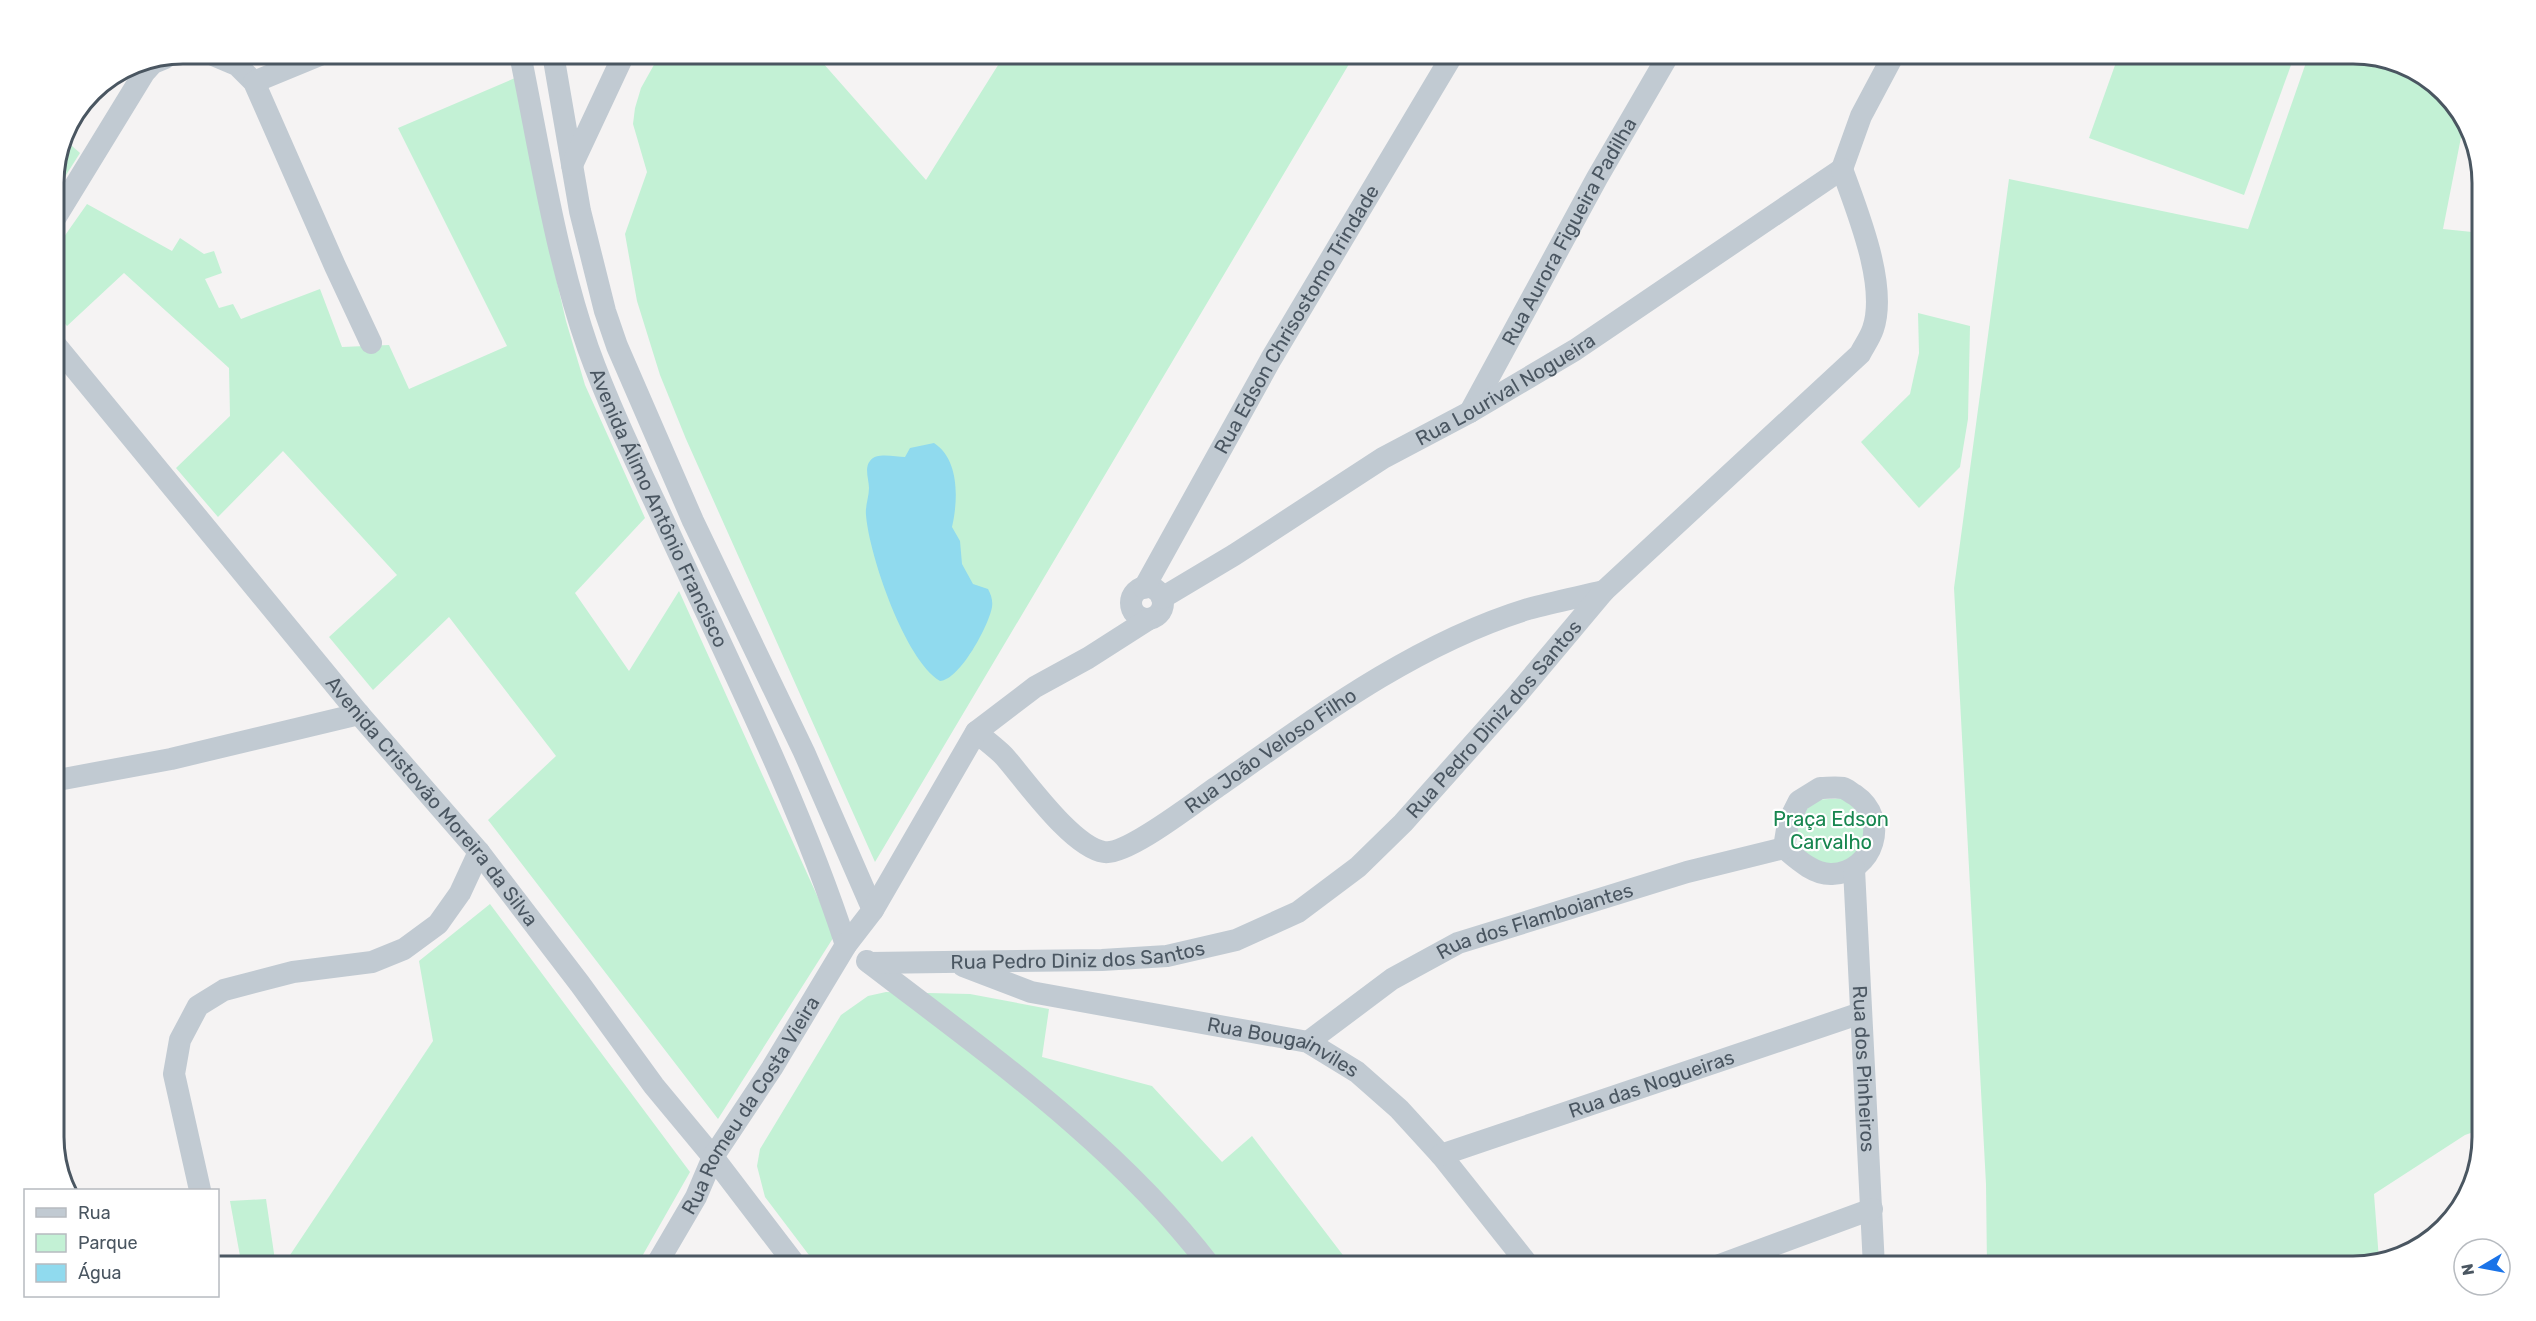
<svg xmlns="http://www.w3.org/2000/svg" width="2536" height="1321" viewBox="0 0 2536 1321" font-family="Rubik,sans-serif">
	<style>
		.green { fill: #c3f1d5 }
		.water { fill: #90daee }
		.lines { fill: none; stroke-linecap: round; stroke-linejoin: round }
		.minor { stroke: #c1cad2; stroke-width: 22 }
		.labels { text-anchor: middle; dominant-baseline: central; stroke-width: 4.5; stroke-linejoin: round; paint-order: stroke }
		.street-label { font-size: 20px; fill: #4a5661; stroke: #fff }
		.park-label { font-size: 20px; fill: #17864f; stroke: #fff }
		.rim { fill: none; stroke: #4a5661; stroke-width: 3 }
	</style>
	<rect width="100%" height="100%" fill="#f5f3f3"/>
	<g class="green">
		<path d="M660,54H815L926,180L1005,54H1355L875,862L686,439L660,375L637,301L625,234L647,172L633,124L635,108L641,88Z"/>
		<path d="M2119,54H2295L2244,195L2089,138Z"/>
		<path d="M2309,54C2324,54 2341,52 2356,55C2385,61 2454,92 2464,122L2443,229L2482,233V1129L2465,1135L2374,1194L2379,1260L2353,1267H1987L1986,1184L1954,588L2009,179L2248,229Z"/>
		<path d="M515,78L542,217L566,321L585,385L645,518L575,593L629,671L679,591L835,935L718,1119L488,820L556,756L449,617L373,690L329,637L397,575L283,451L218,517L176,468L230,416L229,368L124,273L67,326L54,312V251L87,204L172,251L180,238L204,254L214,251L222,273L205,279L219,308L233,304L241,319L320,289L342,347L389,345L409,389L507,346L398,128Z"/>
		<path d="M63,138L80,153L54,194V176Z"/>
		<path d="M1918,313L1970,326L1968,419L1960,467L1919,508L1861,442L1910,394L1919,353Z"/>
		<path d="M1846,798L1867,825L1862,848L1845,864L1821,865L1802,851L1796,829L1812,800Z"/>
		<path d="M490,904L690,1172L636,1267H282L433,1041L419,961Z"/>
		<path d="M886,992L970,994L1049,1009L1042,1057L1152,1086L1222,1162L1252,1136L1352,1267H818L765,1197L757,1166L760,1149L841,1015L868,996Z"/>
		<path d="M266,1199L276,1267H242L230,1201Z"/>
	</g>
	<path class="water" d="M934,443C960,460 958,501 952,527L960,541L962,564L973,584L988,589C991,595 993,600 992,607C989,625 960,680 940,681C905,660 869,555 866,515C865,506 869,497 869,488C869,480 864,468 870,461C876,452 895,457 905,457L910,448Z"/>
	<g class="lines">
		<g class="minor">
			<path d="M211,54L237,65L254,82L335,266L371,343"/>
			<path id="s1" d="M520,54C540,152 555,253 588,348C610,409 639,468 667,528C730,665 799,801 846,945"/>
			<path d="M553,54L580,211L605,311L617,346L693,521L804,752L873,910"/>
			<path d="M254,82L322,54"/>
			<path d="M572,165L624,54"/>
			<path d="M1842,169L1861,116L1894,54"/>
			<path d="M54,220L144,73L153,63L165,58"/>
			<path id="s2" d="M54,343L359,714L479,852L580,984L654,1086L713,1157L797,1267"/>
			<path id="s3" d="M1470,412L1597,178L1669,54"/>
			<circle cx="1147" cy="603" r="16"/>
			<path id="s4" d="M1144,588L1271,359L1453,54"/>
			<path id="s5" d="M1162,598L1234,555L1383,458L1470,412L1575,350L1842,169"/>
			<path id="s6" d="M976,732C985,740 996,748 1004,756C1026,781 1072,847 1104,852C1127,856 1196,801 1217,787C1314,719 1414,644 1528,609C1553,602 1579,597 1604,591"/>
			<path d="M54,784L58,780L171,759L359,714"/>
			<path d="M1820,788C1827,788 1836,787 1843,788C1847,789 1851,793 1855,795C1890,819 1874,872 1832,874C1814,875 1797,859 1784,848L1788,823L1799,801Z"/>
			<path id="s7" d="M1854,869L1874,1267"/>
			<path d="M867,961C988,1054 1117,1144 1211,1267"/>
			<path id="s8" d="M870,963L1102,960L1167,956L1236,940L1298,912L1358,867L1403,823L1516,696L1604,591L1860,354C1864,346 1870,338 1873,329C1888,285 1857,211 1842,169"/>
			<path id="s9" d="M963,966L1031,992L1308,1042L1357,1072L1399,1109L1441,1155L1530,1267"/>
			<path id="s10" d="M1308,1042L1392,979L1458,943L1687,872L1784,848"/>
			<path id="s11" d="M1441,1155L1861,1013"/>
			<path d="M200,1190L174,1074L180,1040L198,1006L224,990L293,972L372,962L404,949L438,924L460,893L479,852"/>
			<path id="s12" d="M655,1267L696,1197L713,1157L772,1068L846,945L873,910L976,732L1035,687L1088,658L1149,619"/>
			<path d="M1714,1267L1872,1209"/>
		</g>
	</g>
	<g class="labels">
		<g class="street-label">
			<text stroke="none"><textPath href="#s3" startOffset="206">Rua Aurora Figueira Padilha</textPath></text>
			<text stroke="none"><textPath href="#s4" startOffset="309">Rua Edson Chrisostomo Trindade</textPath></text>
			<text stroke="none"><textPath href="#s5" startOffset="402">Rua Lourival Nogueira</textPath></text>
			<text stroke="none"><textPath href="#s1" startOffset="477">Avenida Álimo Antônio Francisco</textPath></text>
			<text stroke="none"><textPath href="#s8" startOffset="712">Rua Pedro Diniz dos Santos</textPath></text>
			<text stroke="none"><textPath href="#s6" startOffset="374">Rua João Veloso Filho</textPath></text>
			<text stroke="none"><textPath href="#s2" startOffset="594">Avenida Cristovão Moreira da Silva</textPath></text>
			<text stroke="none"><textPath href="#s10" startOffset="260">Rua dos Flamboiantes</textPath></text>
			<text stroke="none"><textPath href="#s8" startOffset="208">Rua Pedro Diniz dos Santos</textPath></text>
			<text stroke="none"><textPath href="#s9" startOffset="332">Rua Bougainviles</textPath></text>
			<text stroke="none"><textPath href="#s7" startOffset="200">Rua dos Pinheiros</textPath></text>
			<text stroke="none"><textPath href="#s11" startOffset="222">Rua das Nogueiras</textPath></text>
			<text stroke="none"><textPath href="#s12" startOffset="188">Rua Romeu da Costa Vieira</textPath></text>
		</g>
		<g class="park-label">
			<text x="1831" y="819">Praça Edson<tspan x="1831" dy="23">Carvalho</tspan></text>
		</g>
	</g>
	<path d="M0 0H2536V1321H0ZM183 64H2353A119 119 0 0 1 2472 183V1137A119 119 0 0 1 2353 1256H183A119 119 0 0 1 64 1137V183A119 119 0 0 1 183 64Z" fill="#fff" fill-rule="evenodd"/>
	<path class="rim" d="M183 64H2353A119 119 0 0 1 2472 183V1137A119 119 0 0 1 2353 1256H183A119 119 0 0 1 64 1137V183A119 119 0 0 1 183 64Z"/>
	<rect x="24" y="1189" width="195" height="108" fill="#ffffff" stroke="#b7bbc0" stroke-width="1.5"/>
	<rect x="36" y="1208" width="30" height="9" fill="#c1cad2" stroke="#b7bbc0" stroke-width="1.5"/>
	<text x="78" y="1219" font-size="18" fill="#4a5661">Rua</text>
	<rect x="36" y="1234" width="30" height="18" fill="#c3f1d5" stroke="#b7bbc0" stroke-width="1.5"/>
	<text x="78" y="1249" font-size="18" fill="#4a5661">Parque</text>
	<rect x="36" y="1264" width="30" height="18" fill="#90daee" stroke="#b7bbc0" stroke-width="1.5"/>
	<text x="78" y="1279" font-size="18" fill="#4a5661">Água</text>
	<g transform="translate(2482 1267) rotate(260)"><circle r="28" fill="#ffffff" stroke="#b7bbc0" stroke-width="1.5"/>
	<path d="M0-4.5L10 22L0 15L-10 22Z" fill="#1a73e8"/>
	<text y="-9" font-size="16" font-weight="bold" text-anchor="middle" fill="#4a5661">N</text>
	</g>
</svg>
